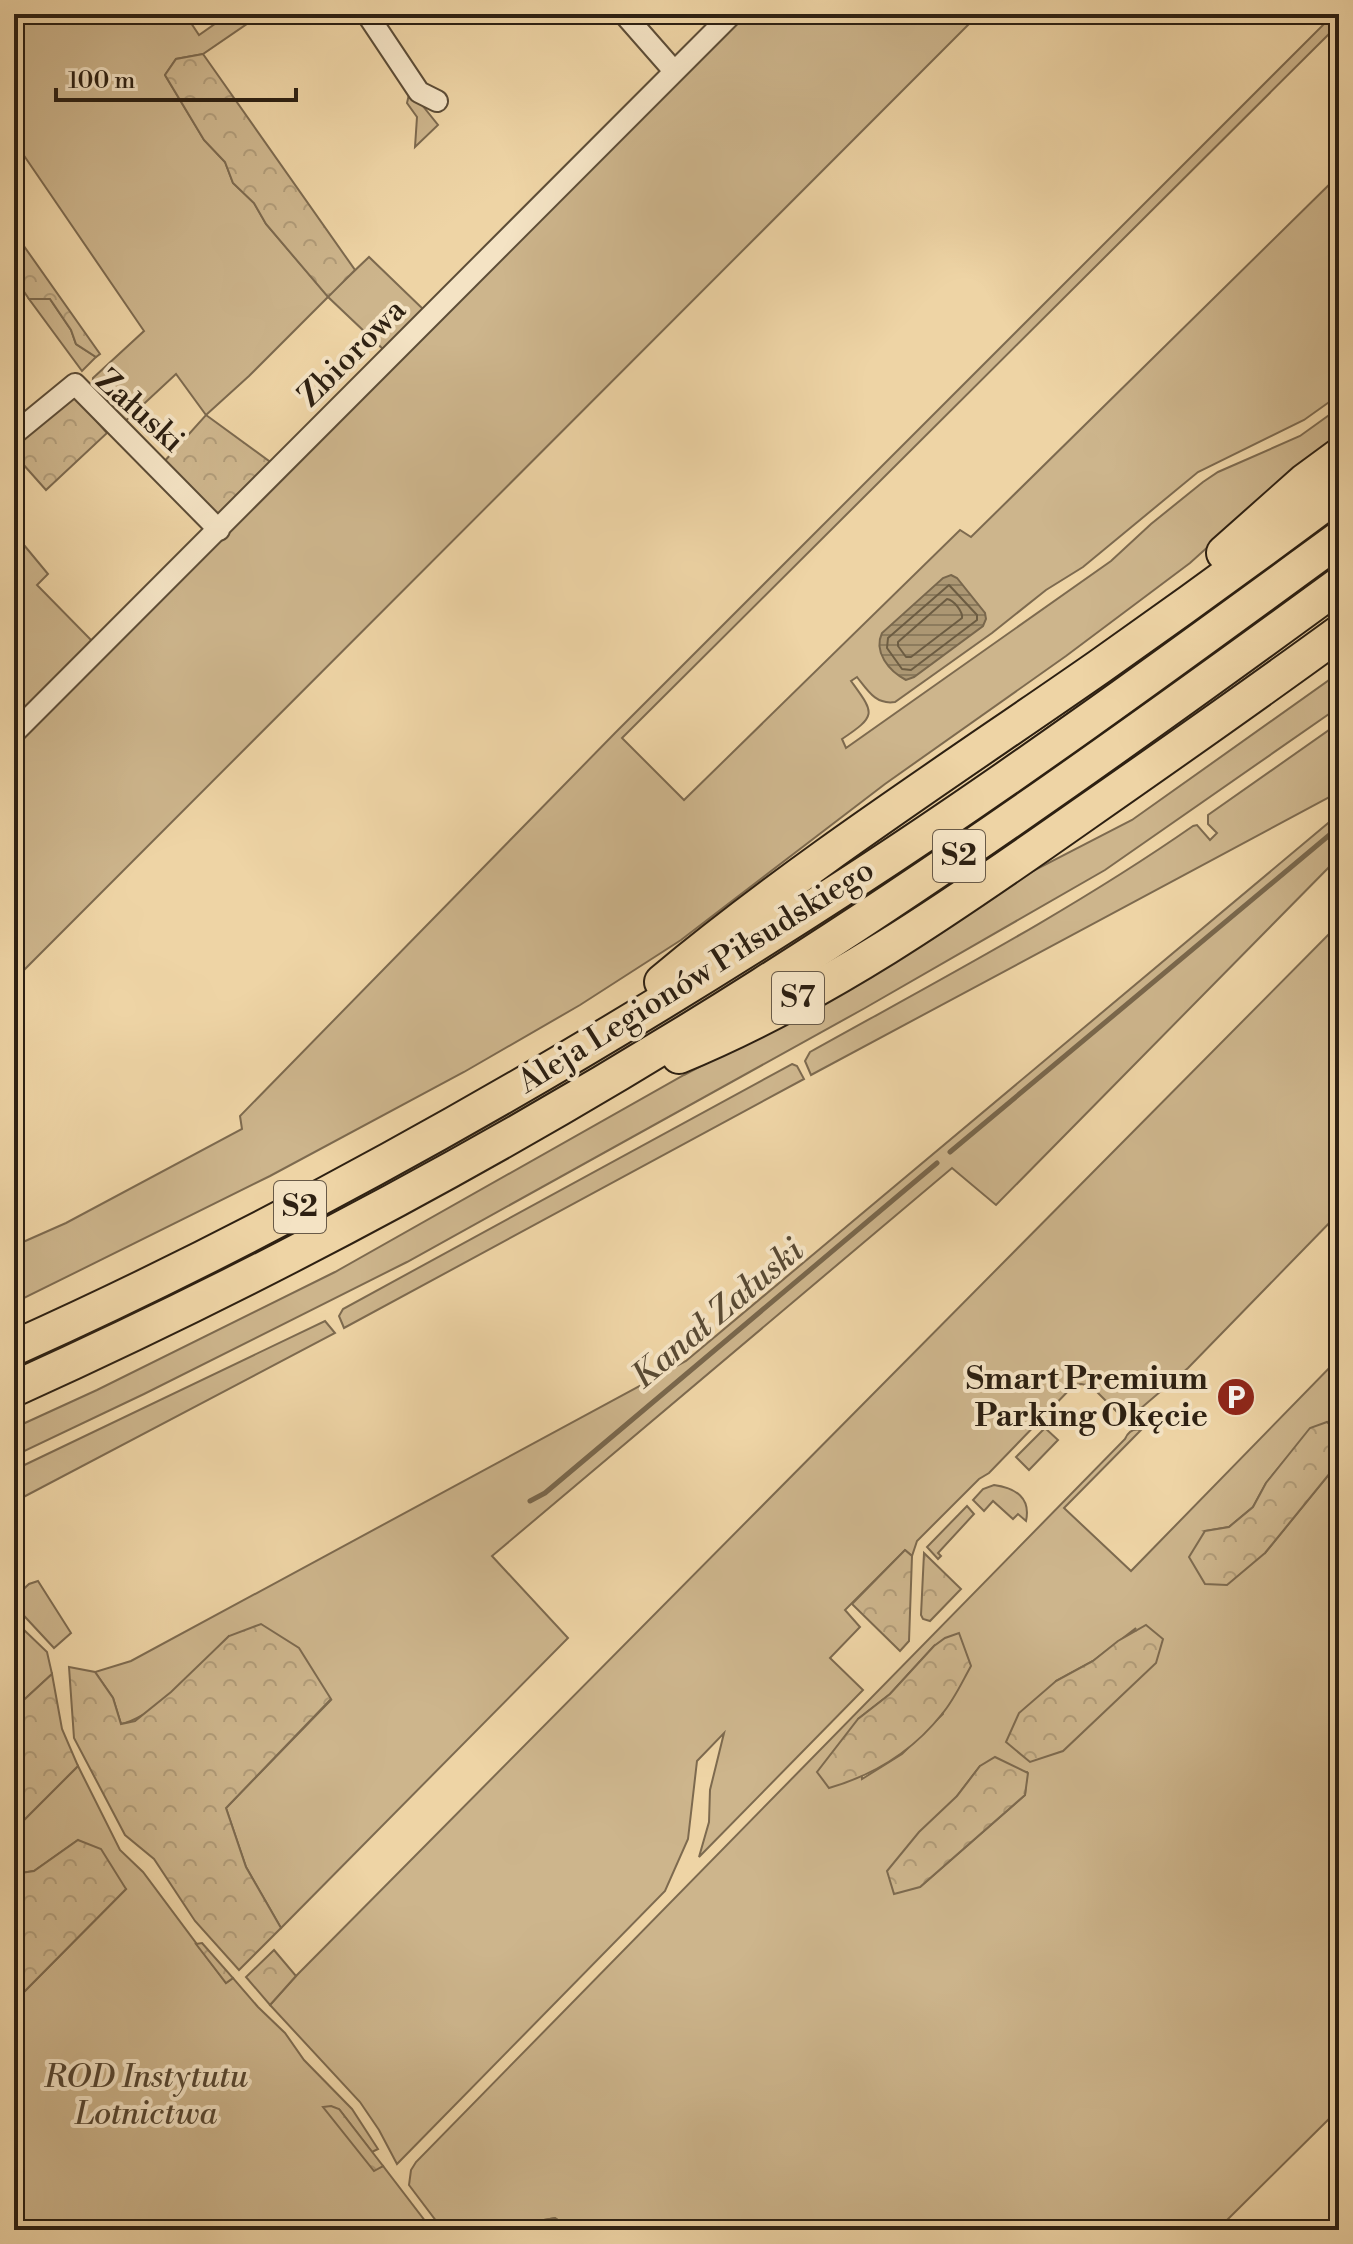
<svg xmlns="http://www.w3.org/2000/svg" width="1353" height="2244" viewBox="0 0 1353 2244" font-family="'Libre Bodoni',serif">
	<style>
		.green { fill: #cdb58c; stroke: #7d6a4f; stroke-width: 2; fill-rule: evenodd }
		.forest { fill: url(#forest-crowns); stroke: #7d6a4f; stroke-width: 2 }
		.water { fill: url(#water-rules); stroke: #79674c; stroke-width: 2 }
		.lines { fill: none; stroke-linecap: round; stroke-linejoin: round }
		.shore { stroke: #6c5c42; stroke-width: 2 }
		.stream { stroke: #79674c; stroke-width: 5 }
		.minor-casing { stroke: #5d4d37; stroke-width: 24 }
		.motorway-casing { stroke: #2d2012; stroke-width: 38 }
		.minor { stroke: #f4e3c4; stroke-width: 20 }
		.motorway { stroke: #eed4a5; stroke-width: 34 }
		.labels { text-anchor: middle; dominant-baseline: central; stroke-width: 8; stroke-linejoin: round; paint-order: stroke }
		.shield { fill: #f4e3c4; stroke: #695a47; stroke-width: 2 }
		.shield-label { font-size: 30px; font-weight: bold; fill: #2d2012 }
		.street-label { font-size: 32px; fill: #2d2012; stroke: #f4e3c4 }
		.poi-label { font-size: 32px; font-weight: bold; fill: #2d2012; stroke: #f4e3c4; text-anchor: end }
		.park-label { font-size: 32px; font-style: italic; fill: #554530; stroke: #f4e3c4 }
		.water-label { font-size: 34px; font-style: italic; fill: #594a34; stroke: #f4e3c4 }
	</style>
	<defs>
		<pattern id="forest-crowns" width="20" height="18" patternUnits="userSpaceOnUse" patternTransform="scale(2)"><rect width="20" height="18" fill="#cdb58c"/><path d="M2 6a3 3 0 1 1 6 0M12 15a3 3 0 1 1 6 0" fill="none" stroke="#b09b78"/></pattern>
		<pattern id="water-rules" width="6" height="5" patternUnits="userSpaceOnUse" patternTransform="scale(2)"><rect width="6" height="5" fill="#ac9773"/><path d="M0 2.5h6" fill="none" stroke="#8c7b5d"/></pattern>
	</defs>
	<rect width="100%" height="100%" fill="#eed4a5"/>
	<filter id="stains"><feTurbulence type="fractalNoise" baseFrequency=".0025" numOctaves="4"/><feColorMatrix values="0 0 0 0 .2 0 0 0 0 .09 0 0 0 0 .02 0 0 0 .5 -.17"/></filter>
	<radialGradient id="worn" r=".72"><stop offset=".6" stop-color="#630" stop-opacity="0"/><stop offset="1" stop-color="#630" stop-opacity=".3"/></radialGradient>
	<g class="green">
		<path d="M14,14H185L199,35L229,14H255L257,17L203,54L176,59L165,75L204,140L225,162L233,183L254,203L266,224L328,296L369,257L425,311L385,351L328,297L249,376L206,415L176,374L119,427C109,413 91,396 93,378L144,331L14,141Z"/>
		<path d="M742,14H979L14,980V740Z"/>
		<path d="M1334,14L1339,15V24L622,738L684,800L960,530L971,537L1339,175V395L1304,420L1198,472L1083,567L1046,590L992,633L895,702C876,705 868,691 857,677L851,681C874,713 878,715 842,739L846,748L1111,561L1151,524L1203,482L1218,472L1300,436L1339,408V434L1299,465L1190,563L1066,656L885,784L681,940L580,1005L464,1072L270,1176L14,1303V1246L66,1223L242,1129L240,1116L616,732Z"/>
		<path d="M410,90L438,125L415,147L417,117L407,103Z"/>
		<path d="M37,298L50,299L71,330L76,344L96,357L82,371L29,299Z"/>
		<path d="M1339,505V516L1132,667L781,905Z"/>
		<path d="M14,533L48,574L37,585L94,643L14,724Z"/>
		<path d="M1339,556V567C1114,732 886,892 649,1038C444,1163 229,1269 14,1374V1363L270,1237Z"/>
		<path d="M1339,673V707L1105,870L865,1008L407,1262L144,1394L14,1456V1428L97,1390L335,1272L684,1075L839,993L1025,875L1132,820Z"/>
		<path d="M1339,723V792L811,1075L805,1061L810,1052C939,980 1071,911 1193,826L1197,825L1210,840L1217,833L1208,824V815Z"/>
		<path d="M1339,814V857L996,1205L952,1168L492,1556L568,1638L281,1928L246,1867L226,1808L331,1700L229,1636C202,1662 158,1716 121,1724L113,1698L95,1672L131,1661L686,1361Z"/>
		<path d="M1339,924V1213L1188,1368L1126,1421L1091,1386L1081,1384L1074,1385L989,1473L979,1479L917,1541L912,1556L905,1550L845,1610L860,1627L830,1658L863,1690L699,1857L709,1822L710,1790L724,1733L697,1761L688,1839L665,1891L397,2164L379,2130L360,2102L270,2005L296,1976Z"/>
		<path d="M792,1064L797,1066L804,1079L344,1328L339,1316L343,1309Z"/>
		<path d="M325,1321L335,1333L14,1502V1470Z"/>
		<path d="M1339,1358V1433L1327,1422L1285,1460L1266,1483L1253,1507L1229,1527L1205,1531L1265,1553L1339,1462V2109L1217,2230H572L555,2218L527,2223L522,2230H443L409,2185L411,2170L416,2162L1125,1439C1128,1432 1133,1428 1141,1430L1064,1508L1131,1571ZM1136,1628L1030,1761L1056,1681L1093,1661ZM934,1646L943,1714L902,1754L862,1779L858,1719L890,1694ZM980,1766L1027,1772L1025,1795L920,1887L957,1796Z"/>
		<path d="M1045,1428L1058,1440L1029,1470L1016,1457Z"/>
		<path d="M994,1485C1016,1488 1031,1498 1026,1521L1018,1514L1013,1519L993,1501L984,1511L973,1500L983,1489Z"/>
		<path d="M967,1506L974,1514L938,1553L941,1556L938,1559L927,1547Z"/>
		<path d="M38,1581L71,1633L54,1648L14,1605V1598L29,1584Z"/>
		<path d="M22,1628L47,1652L52,1674L14,1709V1636Z"/>
		<path d="M78,1766L120,1850L143,1872L226,1983L233,1978L258,2007L285,2033L304,2060L352,2109L378,2149L372,2152L339,2109L374,2170L383,2166L432,2230H14V2002L126,1889L78,1840L34,1871L14,1874V1830Z"/>
	</g>
	<g class="forest">
		<path d="M203,54L355,270L328,297L266,224L254,203L233,183L225,162L204,140L165,75L176,59Z"/>
		<path d="M14,232L100,354L96,357L76,344L71,330L50,299H29L14,277Z"/>
		<path d="M71,392L107,433L46,490L14,454V439Z"/>
		<path d="M206,415L273,464L220,519L162,464Z"/>
		<path d="M1327,1422L1339,1433V1462L1265,1553L1227,1585L1205,1584L1189,1557L1205,1531L1229,1527L1253,1507L1266,1483L1310,1428Z"/>
		<path d="M905,1550L912,1556L909,1641L900,1651L852,1604Z"/>
		<path d="M924,1553L961,1589L930,1621L923,1619L921,1615Z"/>
		<path d="M261,1624L299,1648L331,1699L226,1808L246,1867L281,1928L239,1970L195,1921L154,1859L125,1835L74,1738L69,1667L95,1672L113,1698L121,1724L135,1721L171,1692L229,1636Z"/>
		<path d="M1146,1625L1163,1639L1156,1663L1063,1751L1030,1762L1006,1742L1019,1713L1056,1681L1093,1661L1118,1641Z"/>
		<path d="M959,1633L971,1666C962,1682 954,1700 942,1714C912,1752 874,1775 829,1788L817,1772L858,1719L890,1694L934,1646L945,1638Z"/>
		<path d="M52,1674L62,1729L78,1766L14,1830V1709Z"/>
		<path d="M995,1757L1028,1773L1025,1795L920,1887L894,1894L887,1871L919,1832L957,1796L980,1766Z"/>
		<path d="M78,1840L101,1849L126,1889L14,2002V1874L34,1871Z"/>
		<path d="M202,1943L233,1978L226,1983L196,1944Z"/>
		<path d="M274,1950L296,1976L270,2005L246,1977Z"/>
		<path d="M331,2106L339,2109L383,2166L374,2171L323,2107Z"/>
		<path d="M555,2218L572,2230H522L527,2223Z"/>
	</g>
	<path class="water" d="M951,575L957,578L985,613L986,619L983,626L914,677L906,680C889,671 873,652 882,633L943,578Z"/>
	<g class="lines">
		<g class="shore">
			<path d="M949,585L977,615V620L911,670L902,669L887,648L888,638Z"/>
			<path d="M947,599C954,600 963,612 962,618L911,657H906L898,646V642Z"/>
		</g>
		<g class="stream">
			<path d="M950,1152L1339,827"/>
			<path d="M530,1501L545,1493L937,1163"/>
		</g>
		<g class="minor-casing">
			<g id="minor">
				<path d="M367,14L419,92L437,101"/>
				<path d="M624,14L674,71"/>
				<path d="M14,434L75,384L219,530"/>
				<path d="M14,733L732,14"/>
			</g>
		</g>
		<g class="motorway-casing">
			<g id="motorway">
				<path d="M1224,553L1305,481L1339,456"/>
				<path d="M662,982C800,867 951,770 1099,667C1180,610 1260,552 1339,493"/>
				<path d="M679,1056C824,996 953,906 1081,816C1167,756 1254,695 1339,633"/>
				<path d="M14,1348C306,1217 586,1055 854,881C1020,773 1179,656 1339,539"/>
				<path d="M14,1389C272,1272 523,1137 762,985C960,860 1150,723 1339,585"/>
			</g>
		</g>
		<use href="#minor" class="minor"/>
		<use href="#motorway" class="motorway"/>
	</g>
	<defs>
		<g id="parking-disc" transform="scale(2)"><circle r="9.5" fill="#8f2418" stroke="#f4e3c4"/><path d="M-3.5-5.5H1a3.5 3.5 0 0 1 0 7H-1V5.5H-3.5ZM-1-3.4V-.6H.8a1.4 1.4 0 0 0 0-2.8Z" fill="#fff"/></g>
	</defs>
	<g fill-rule="evenodd">
		<use href="#parking-disc" x="1236" y="1397"/>
	</g>
	<g class="labels">
		<g class="shield">
			<rect x="933" y="830" width="52" height="52" rx="6"/>
			<rect x="772" y="972" width="52" height="52" rx="6"/>
			<rect x="274" y="1181" width="52" height="52" rx="6"/>
		</g>
		<g class="shield-label">
			<text x="959" y="856">S2</text>
			<text x="798" y="998">S7</text>
			<text x="300" y="1207">S2</text>
		</g>
		<g class="street-label">
			<text transform="translate(352 353) rotate(-45)">Zbiorowa</text>
			<text transform="translate(140 411) rotate(42)">Załuski</text>
			<text transform="translate(696 976) rotate(-32)">Aleja Legionów Piłsudskiego</text>
		</g>
		<g class="poi-label">
			<text x="1208" y="1379">Smart Premium<tspan x="1208" dy="37">Parking Okęcie</tspan></text>
		</g>
		<g class="park-label">
			<text x="146" y="2077">ROD Instytutu<tspan x="146" dy="37">Lotnictwa</tspan></text>
		</g>
		<g class="water-label">
			<text transform="translate(718 1314) rotate(-40)">Kanał Załuski</text>
		</g>
	</g>
	<rect width="1353" height="2244" fill="none" stroke="#eed4a5" stroke-width="48"/>
	<rect x="16" y="16" width="1321" height="2212" fill="none" stroke="#2d2012" stroke-width="4"/>
	<rect x="24" y="24" width="1305" height="2196" fill="none" stroke="#2d2012" stroke-width="2"/>
	<path d="M56 88v12h240v-12" fill="none" stroke="#2d2012" stroke-width="4"/>
	<text x="68" y="88" font-size="24" fill="#2d2012" stroke="#f4e3c4" stroke-width="6" paint-order="stroke">100 m</text>
	<rect width="100%" height="100%" filter="url(#stains)"/>
	<rect width="100%" height="100%" fill="url(#worn)"/>
</svg>
